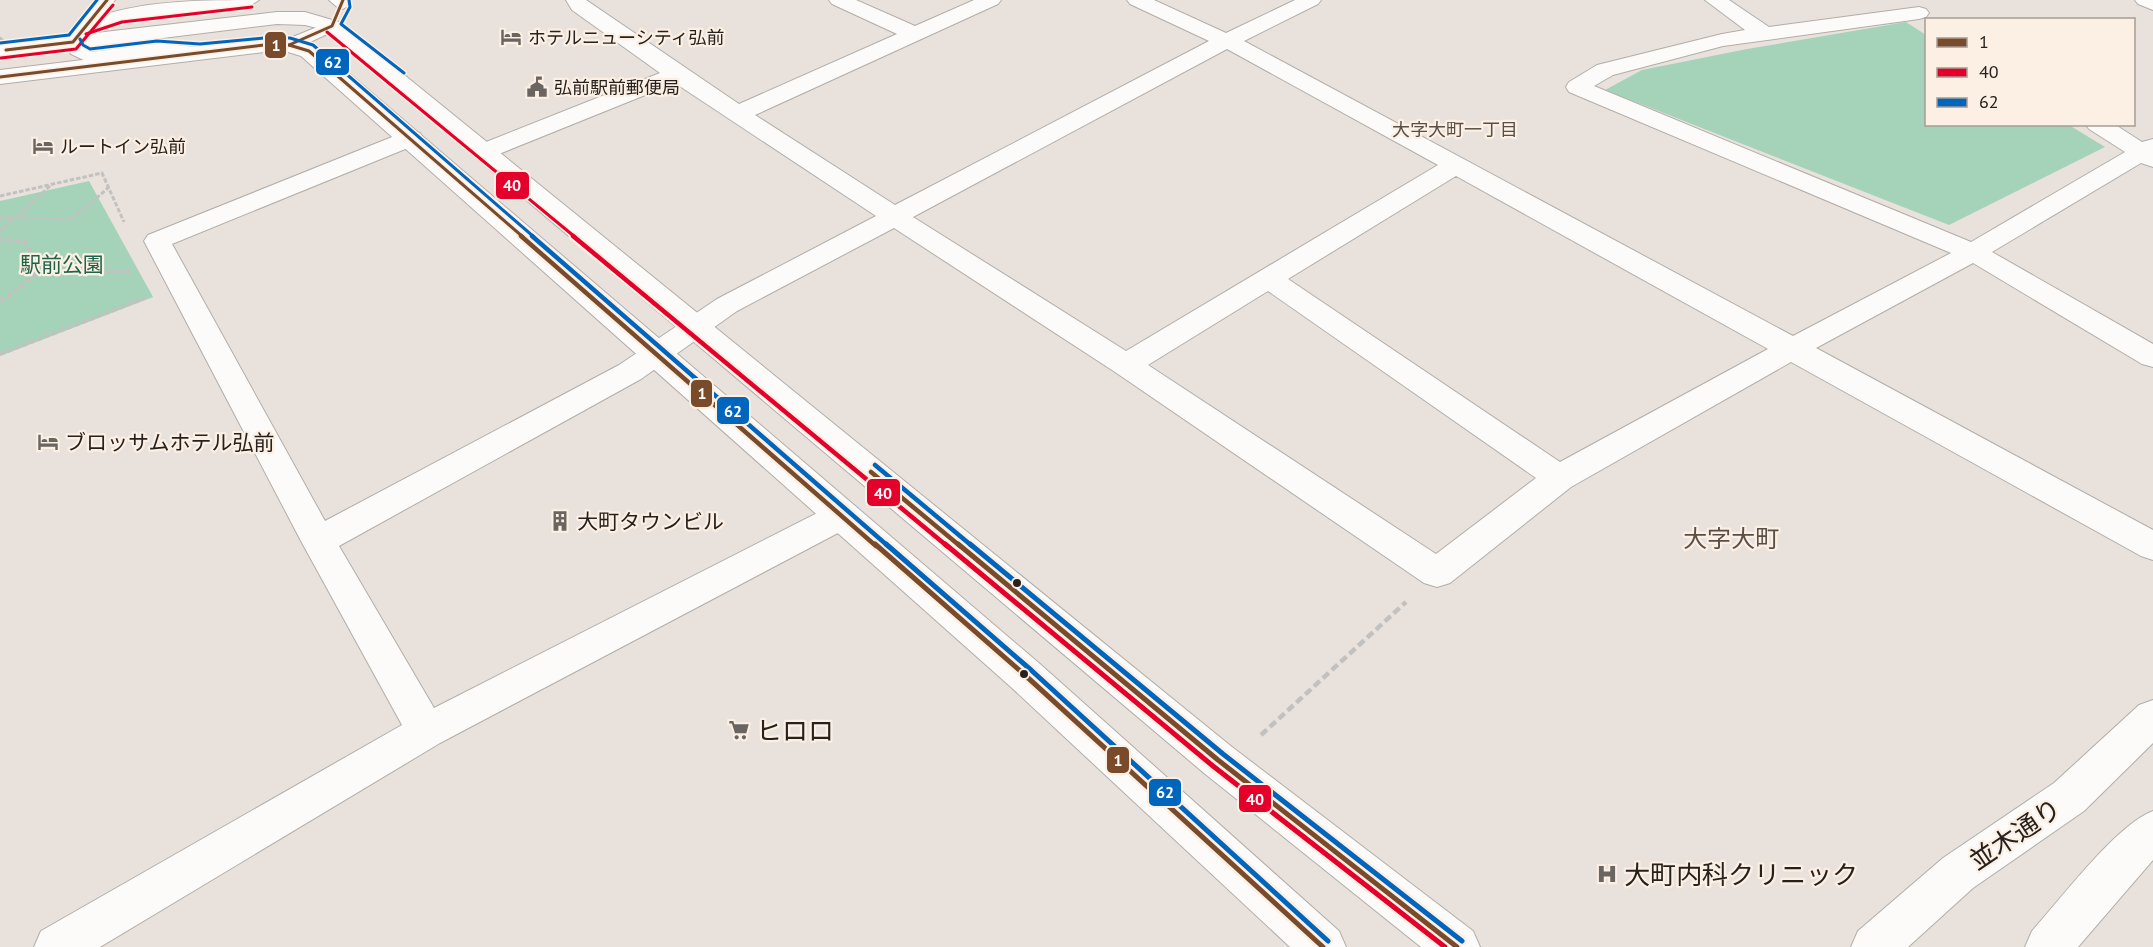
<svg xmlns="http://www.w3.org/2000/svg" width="2153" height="947" viewBox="0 0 2153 947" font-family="'PT Sans','Noto Sans JP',sans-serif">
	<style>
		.green { fill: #a4d3ba }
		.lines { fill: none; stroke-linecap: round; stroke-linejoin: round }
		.pedestrian-tunnel { stroke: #c2bbb6; stroke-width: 23; stroke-dasharray: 23 12; stroke-linecap: butt }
		.service-casing { stroke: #b2ada8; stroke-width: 2 }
		.minor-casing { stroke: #b2ada8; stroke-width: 2 }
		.tertiary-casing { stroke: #b2ada8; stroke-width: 2 }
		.path-far2 { stroke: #c3c1c0; stroke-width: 3; stroke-dasharray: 4.5 2; stroke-linecap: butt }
		.path-far1 { stroke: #c3c1c0; stroke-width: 4; stroke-dasharray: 5 3; stroke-linecap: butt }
		.path { stroke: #c3c1c0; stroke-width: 4.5; stroke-dasharray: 8 4; stroke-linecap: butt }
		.service { fill: #fcfbfa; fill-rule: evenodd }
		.minor { fill: #fcfbfa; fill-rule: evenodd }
		.tertiary { fill: #fcfbfa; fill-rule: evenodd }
		.bus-1-far2-casing { stroke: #fcefe4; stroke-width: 6 }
		.bus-1-far1-casing { stroke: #fcefe4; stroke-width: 9 }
		.bus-1-casing { stroke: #fcefe4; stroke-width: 10 }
		.bus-2-far2-casing { stroke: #fcefe4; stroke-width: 6 }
		.bus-2-far1-casing { stroke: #fcefe4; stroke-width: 9 }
		.bus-2-casing { stroke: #fcefe4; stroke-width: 10 }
		.bus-3-far2-casing { stroke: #fcefe4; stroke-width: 6 }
		.bus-3-far1-casing { stroke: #fcefe4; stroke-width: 9 }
		.bus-3-casing { stroke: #fcefe4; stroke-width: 10 }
		.bus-1-far2 { stroke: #7a4b2a; stroke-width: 3 }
		.bus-1-far1 { stroke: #7a4b2a; stroke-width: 4.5 }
		.bus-1 { stroke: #7a4b2a; stroke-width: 5 }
		.bus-2-far2 { stroke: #e4002b; stroke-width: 3 }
		.bus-2-far1 { stroke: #e4002b; stroke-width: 4.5 }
		.bus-2 { stroke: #e4002b; stroke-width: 5 }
		.bus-3-far2 { stroke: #0065bd; stroke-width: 3 }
		.bus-3-far1 { stroke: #0065bd; stroke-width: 4.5 }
		.bus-3 { stroke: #0065bd; stroke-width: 5 }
		.bus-dot { fill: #26211d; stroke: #fcefe4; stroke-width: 2 }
		.labels { text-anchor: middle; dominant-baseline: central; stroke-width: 4.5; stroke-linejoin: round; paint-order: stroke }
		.far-poi-label { font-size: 18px; fill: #26211d; stroke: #fcefe4; text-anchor: start }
		.far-neighbourhood-label { font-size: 18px; fill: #594f46; stroke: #fcefe4 }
		.park-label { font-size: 21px; fill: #1d6449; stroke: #fcefe4 }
		.poi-label { font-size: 21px; fill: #26211d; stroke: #fcefe4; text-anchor: start }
		.quarter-label { font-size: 24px; fill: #594f46; stroke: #fcefe4 }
		.near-poi-label { font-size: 26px; fill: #26211d; stroke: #fcefe4; text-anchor: start }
		.near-street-label { font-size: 26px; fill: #26211d; stroke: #fcefe4 }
		.line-badge { stroke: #fcefe4; stroke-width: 2 }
		.badge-label { font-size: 16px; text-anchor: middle; font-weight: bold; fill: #fff }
	</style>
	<rect width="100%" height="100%" fill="#e9e2dc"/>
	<g class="green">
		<path d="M1906,22L1926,35V124L2069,125L2105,147L1949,225L1605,90L1642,70L1747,49Z"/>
		<path d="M89,181L153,297L0,356V201Z"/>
	</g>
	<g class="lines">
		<path class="pedestrian-tunnel" d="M0,47L5,40"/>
		<g class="service-casing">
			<g id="service">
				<path d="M99,0H115L103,15C148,0 211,0 259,0L251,5L122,20L91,30L81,42L91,52L157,43L206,48L208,52L206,56L157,53L88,62L71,54L65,42Z"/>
				<path d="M329,0H351V4L343,9L337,7Z"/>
				<path d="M332,21L338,23L340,26L338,29L295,49L289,50L281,45L283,41Z"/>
			</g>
		</g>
		<g class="minor-casing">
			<g id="minor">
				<path d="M566,0H586L739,104L897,34L832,4L829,0H856L915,26L974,0H1001L998,4L755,115L895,205L1209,41L1130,4L1127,0H1154L1226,33L1295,0H1321L1318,4L1244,41L1793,336L1951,253L1569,92L1566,87L1569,82L1597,65L1722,34L1745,30L1705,0H1729L1769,27L1919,7L1926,9L1929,13L1926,17L1919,19L1723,46L1613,75L1594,86L1971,242L2125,152L2089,129L2085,124H2114L2142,142L2153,139V167L2141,163L1992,252L2153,344V367L2142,364L1973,263L1816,348L2153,530V560L2141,556L1791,362L1571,487L1450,583L1437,587L1424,583L1115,372L894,228L737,311L641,379L339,546L434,708L831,506L843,502L855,506L860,515L855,524L440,743L100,947H34L41,931L402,725L301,541L144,241L148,235L402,133L411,131L420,133L423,138L420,143L172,244L325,521L619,365L717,299L876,216L675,83L494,156L485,158L476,156L473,151L476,146L660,73L572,10ZM1227,49L1438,165L1126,351L913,217ZM1456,176L1768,349L1560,462L1288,279ZM1268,291L1536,478L1436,554L1148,365Z"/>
				<path d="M2135,0H2153V10L2138,4Z"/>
			</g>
		</g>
		<g class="tertiary-casing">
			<g id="tertiary">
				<path d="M277,12H305L339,22L1232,747L1473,931L1480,947H1421L1204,773L325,30L305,25L277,24L0,58V44Z"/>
				<path d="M264,38H289L317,46L1040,664L1339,931L1346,947H1290L1012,688L301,56L288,52H264L0,84V70Z"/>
				<path d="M2153,700V743L2084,811L1973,888L1908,947H1851L1858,931L1943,858L2054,783L2139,705Z"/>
				<path d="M2153,811V860L2078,947H2025L2032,931C2061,899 2116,825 2153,811Z"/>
			</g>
		</g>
		<g class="path-far2">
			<path d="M50,186L15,218L73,219L109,187"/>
			<path d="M0,196L102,173L124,222"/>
			<path d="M0,218H14"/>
			<path d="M0,232L15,218"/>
		</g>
		<g class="path-far1">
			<path d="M0,240L25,241L41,270"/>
			<path d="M0,300L8,297L41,270L130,272"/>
			<path d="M0,354L145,298"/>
		</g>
		<path class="path" d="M1261,735L1406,602"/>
		<use href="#service" class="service"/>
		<use href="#minor" class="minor"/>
		<use href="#tertiary" class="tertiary"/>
		<g class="bus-1-far2-casing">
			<g id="bus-1-far2">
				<path d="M289,45L332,26L343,0"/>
				<path d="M6,50L73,42L107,0"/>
				<path d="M0,77L264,45H289L309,51L523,237"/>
			</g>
		</g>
		<g class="bus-1-far1-casing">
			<g id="bus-1-far1">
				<path d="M521,236L876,546"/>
				<path d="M871,472L960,546"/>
			</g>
		</g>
		<g class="bus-1-casing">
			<g id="bus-1">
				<path d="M875,544L1026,676L1323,947"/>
				<path d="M958,544L1218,760L1457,947"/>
			</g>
		</g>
		<g class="bus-2-far2-casing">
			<g id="bus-2-far2">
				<path d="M327,32L575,237"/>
				<path d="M86,34L122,22L252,7"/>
				<path d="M1,58L76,49L113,5"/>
			</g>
		</g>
		<g class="bus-2-far1-casing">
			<path id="bus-2-far1" d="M573,236L947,546"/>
		</g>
		<g class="bus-2-casing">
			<path id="bus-2" d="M945,544L1213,766L1445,947"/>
		</g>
		<g class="bus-3-far2-casing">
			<g id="bus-3-far2">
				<path d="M349,0L350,7L341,24L404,73"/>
				<path d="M80,39L83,45L90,49L157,41L200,44L264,38H290L313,45L534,237"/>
				<path d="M0,43L69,35L97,0"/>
			</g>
		</g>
		<g class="bus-3-far1-casing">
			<g id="bus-3-far1">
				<path d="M532,236L888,546"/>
				<path d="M875,465L972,546"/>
			</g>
		</g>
		<g class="bus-3-casing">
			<g id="bus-3">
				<path d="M886,544L1031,670L1328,941"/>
				<path d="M970,544L1223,754L1462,941"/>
			</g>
		</g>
		<use href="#bus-1-far2" class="bus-1-far2"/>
		<use href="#bus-1-far1" class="bus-1-far1"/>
		<use href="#bus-1" class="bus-1"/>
		<use href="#bus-2-far2" class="bus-2-far2"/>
		<use href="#bus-2-far1" class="bus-2-far1"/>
		<use href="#bus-2" class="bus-2"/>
		<use href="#bus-3-far2" class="bus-3-far2"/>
		<use href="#bus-3-far1" class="bus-3-far1"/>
		<use href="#bus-3" class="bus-3"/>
	</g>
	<defs>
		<g id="hotel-bare" transform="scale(1.62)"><path d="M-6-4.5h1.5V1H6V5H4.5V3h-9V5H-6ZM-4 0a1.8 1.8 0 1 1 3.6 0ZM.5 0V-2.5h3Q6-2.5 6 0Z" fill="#6a6560" stroke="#fcefe4" stroke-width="2.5" paint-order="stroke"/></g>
		<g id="civic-bare" transform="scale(1.62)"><path d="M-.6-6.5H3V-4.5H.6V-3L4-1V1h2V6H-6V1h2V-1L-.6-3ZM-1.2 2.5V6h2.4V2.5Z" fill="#6a6560" stroke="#fcefe4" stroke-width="2.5" paint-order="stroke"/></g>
		<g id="building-bare" transform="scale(1.62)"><path d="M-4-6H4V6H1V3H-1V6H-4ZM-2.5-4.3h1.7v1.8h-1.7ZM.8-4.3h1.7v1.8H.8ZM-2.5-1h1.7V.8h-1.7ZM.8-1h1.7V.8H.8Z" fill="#6a6560" stroke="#fcefe4" stroke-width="2.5" paint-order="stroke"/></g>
		<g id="supermarket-bare" transform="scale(1.62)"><path d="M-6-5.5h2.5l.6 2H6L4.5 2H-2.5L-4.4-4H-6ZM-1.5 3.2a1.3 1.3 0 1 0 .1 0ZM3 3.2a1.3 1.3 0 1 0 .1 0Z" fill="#6a6560" stroke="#fcefe4" stroke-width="2.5" paint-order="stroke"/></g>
		<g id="hospital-bare" transform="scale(1.62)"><path d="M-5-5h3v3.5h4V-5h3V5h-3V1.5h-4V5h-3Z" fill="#6a6560" stroke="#fcefe4" stroke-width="2.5" paint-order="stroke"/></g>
	</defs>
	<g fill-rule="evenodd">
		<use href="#hotel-bare" x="511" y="37"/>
		<use href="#civic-bare" x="537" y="87"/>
		<use href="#hotel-bare" x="43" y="146"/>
		<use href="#hotel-bare" x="48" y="442"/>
		<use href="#building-bare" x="560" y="521"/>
		<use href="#supermarket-bare" x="739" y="730"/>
		<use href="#hospital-bare" x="1607" y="874"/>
	</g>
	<g class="bus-dot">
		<circle cx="1017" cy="583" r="5"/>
		<circle cx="1024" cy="674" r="5"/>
	</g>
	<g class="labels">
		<g class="far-poi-label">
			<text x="528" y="37">ホテルニューシティ弘前</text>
			<text x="554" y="87">弘前駅前郵便局</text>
			<text x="60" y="146">ルートイン弘前</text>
		</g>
		<g class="far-neighbourhood-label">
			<text x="1455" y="129">大字大町一丁目</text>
		</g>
		<g class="park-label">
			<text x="62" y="264">駅前公園</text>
		</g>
		<g class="poi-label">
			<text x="65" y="442">ブロッサムホテル弘前</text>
			<text x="577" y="521">大町タウンビル</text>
		</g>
		<g class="quarter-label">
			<text x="1731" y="538">大字大町</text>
		</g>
		<g class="near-poi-label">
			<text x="756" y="730">ヒロロ</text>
			<text x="1624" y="874">大町内科クリニック</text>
		</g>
		<g class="near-street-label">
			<text transform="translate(2015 834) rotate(-34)">並木通り</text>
		</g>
	</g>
	<g class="line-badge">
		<rect x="264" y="31" width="23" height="28" rx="6" fill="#7a4b2a"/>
		<rect x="315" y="48" width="35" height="28" rx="6" fill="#0065bd"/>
		<rect x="495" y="171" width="35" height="29" rx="6" fill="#e4002b"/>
		<rect x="690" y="379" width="23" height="29" rx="6" fill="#7a4b2a"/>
		<rect x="716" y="396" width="34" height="29" rx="6" fill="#0065bd"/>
		<rect x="866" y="478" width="35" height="29" rx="6" fill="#e4002b"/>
		<rect x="1106" y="746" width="24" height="28" rx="6" fill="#7a4b2a"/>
		<rect x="1148" y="778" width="34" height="29" rx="6" fill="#0065bd"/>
		<rect x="1238" y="784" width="34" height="29" rx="6" fill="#e4002b"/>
	</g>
	<g class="badge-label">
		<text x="276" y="51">1</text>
		<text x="333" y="68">62</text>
		<text x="512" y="191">40</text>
		<text x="702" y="399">1</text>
		<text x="733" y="417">62</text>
		<text x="883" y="499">40</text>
		<text x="1118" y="766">1</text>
		<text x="1165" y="798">62</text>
		<text x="1255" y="805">40</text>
	</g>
	<rect x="1925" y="18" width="210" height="108" fill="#fcefe4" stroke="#a69d94" stroke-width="1.5"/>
	<rect x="1937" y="38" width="30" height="9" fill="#7a4b2a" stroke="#a69d94" stroke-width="1.5"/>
	<text x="1979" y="48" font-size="18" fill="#26211d">1</text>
	<rect x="1937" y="68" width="30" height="9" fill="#e4002b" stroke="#a69d94" stroke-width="1.5"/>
	<text x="1979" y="78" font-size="18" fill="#26211d">40</text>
	<rect x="1937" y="98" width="30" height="9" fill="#0065bd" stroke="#a69d94" stroke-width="1.5"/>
	<text x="1979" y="108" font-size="18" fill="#26211d">62</text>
</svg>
